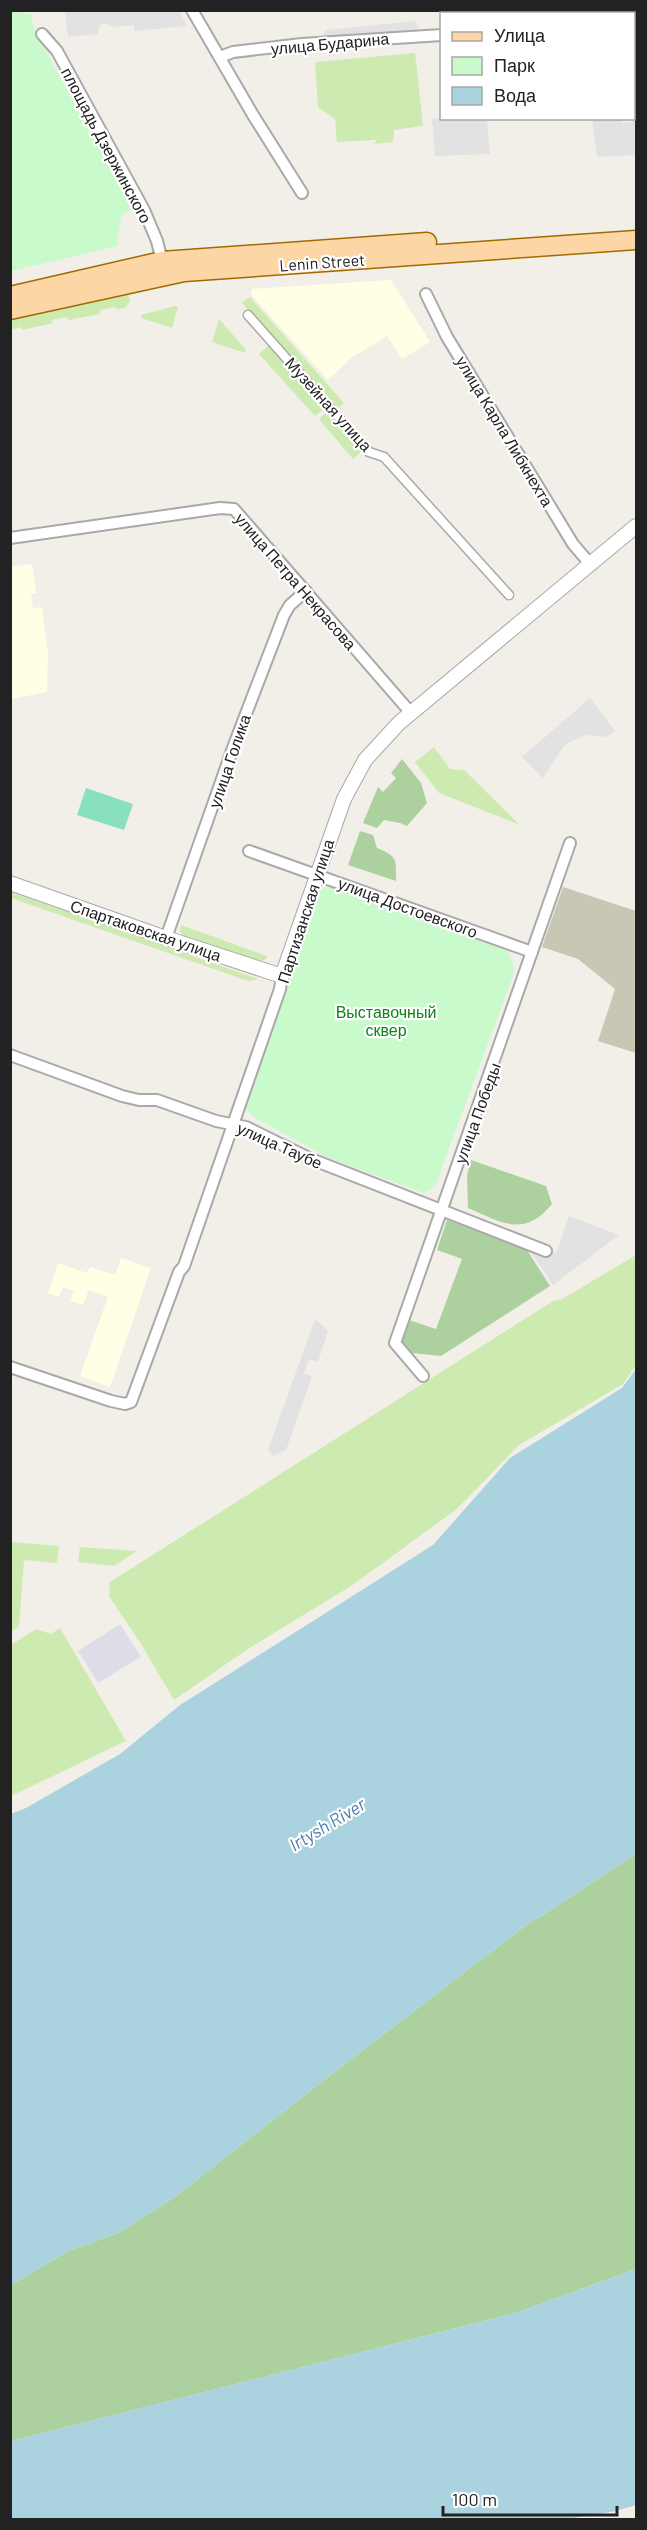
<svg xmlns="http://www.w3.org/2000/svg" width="647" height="2530" viewBox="0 0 647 2530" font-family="Barlow,sans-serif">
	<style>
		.education { fill: #ffffe5 }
		.construction { fill: #c7c7b4 }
		.grass { fill: #cdebb0 }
		.forest { fill: #add19e }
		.park { fill: #c8facc }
		.pitch { fill: #88e0be }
		.parking { fill: #e2e2e2 }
		.plaza { fill: #dddde8 }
		.water { fill: #aad3df }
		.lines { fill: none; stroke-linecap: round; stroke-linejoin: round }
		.pedestrian-casing { stroke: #a9a9a9; stroke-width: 11 }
		.minor-casing { stroke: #a9a9a9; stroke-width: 14 }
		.tertiary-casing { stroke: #a9a9a9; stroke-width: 16 }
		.primary-casing { stroke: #a06b00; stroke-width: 21 }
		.pedestrian { stroke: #fff; stroke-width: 8 }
		.minor { stroke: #fff; stroke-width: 10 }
		.tertiary { stroke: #fff; stroke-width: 14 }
		.primary { stroke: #fcd6a4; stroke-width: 18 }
		.labels { text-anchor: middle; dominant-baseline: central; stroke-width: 4.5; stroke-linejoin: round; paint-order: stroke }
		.street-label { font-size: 16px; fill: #222; stroke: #fff }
		.park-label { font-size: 16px; fill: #0c8416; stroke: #fff }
		.water-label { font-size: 18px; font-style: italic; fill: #4a7aab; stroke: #fff }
	</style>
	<rect width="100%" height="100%" fill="#f2efe9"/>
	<g class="education">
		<path d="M391,280L430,342L402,359L387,336L351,358L328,380L251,295L252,289Z"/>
		<path d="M32,564L36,593H31L33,608L42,607L48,654L47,692L11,699V567Z"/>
		<path d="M121,1258L151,1268L110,1387L80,1376L108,1297L89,1290L83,1305L70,1301L74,1291L63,1287L59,1297L48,1293L58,1263L87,1273L90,1267L115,1275Z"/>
	</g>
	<path class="construction" d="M563,887L636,911V1053L598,1041L615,989L578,959L542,947Z"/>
	<g class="grass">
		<path d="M415,53L423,126L394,130L393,142L375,144L376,140L337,142L335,119L318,107L315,62Z"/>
		<path d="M128,291L130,301L126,307L117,310L116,307L100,310V314L68,320L67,317L52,320L53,323L22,330L21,327L11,330V320Z"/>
		<path d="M250,297L344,403L338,408L333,406L242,303Z"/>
		<path d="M175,306L178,307L172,328L141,318V315Z"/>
		<path d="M219,319L246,350L245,353L212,342Z"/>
		<path d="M269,345L325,408L315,416L259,354Z"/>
		<path d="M328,411L362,451L353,459L319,419Z"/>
		<path d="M434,747L450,769L464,770L520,825L439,793L415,762Z"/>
		<path d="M11,892L258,979L248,981L11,898Z"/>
		<path d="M181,925L267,956L266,959L259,962L187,939L180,932Z"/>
		<path d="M636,1255V1365L623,1384L519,1445L457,1509L351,1586L248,1649L174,1700L141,1644L109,1596L110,1582L553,1301L562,1299Z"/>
		<path d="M11,1542L59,1546L57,1563L24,1560L19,1627L11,1631Z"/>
		<path d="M80,1547L137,1551L114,1566L78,1562Z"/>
		<path d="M60,1628L126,1741L11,1796V1645L36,1629L51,1634Z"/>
	</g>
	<g class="forest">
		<path d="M402,759L421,783L427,803L407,826L400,823L384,820L377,828L363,823L378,787L383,792L396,778L391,773Z"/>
		<path d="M360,831L373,835L377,848C398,857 396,859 396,881L348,865Z"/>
		<path d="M471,1160L546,1186L552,1204C524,1238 503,1223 468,1208L467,1175Z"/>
		<path d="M447,1220L527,1250L550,1286L441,1356L412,1353L401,1342L409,1320L436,1329L462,1259L437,1250Z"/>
		<path d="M636,1854V2269L516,2313L11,2441V2285L66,2252L120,2232L175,2197L306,2094L521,1929Z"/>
	</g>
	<g class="park">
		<path d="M10,11L31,14L34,30L132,209L122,214L117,238L118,246L11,271Z"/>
		<path d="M335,887L507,951L514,967L513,976L435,1186L424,1193L331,1159L255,1118L246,1109L319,893L324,888Z"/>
	</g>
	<path class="pitch" d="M86,788L133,804L124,830L77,815Z"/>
	<g class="parking">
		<path d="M65,11H179L187,26L134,31V25L113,27L104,23L99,27L98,34L68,37Z"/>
		<path d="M416,21L419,30L321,39L326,30Z"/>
		<path d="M432,118L487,119L490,154L435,156Z"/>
		<path d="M592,119H622V123L636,121V155L597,157Z"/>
		<path d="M590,698L615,731L606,737L586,735L571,741L563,747L543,778L522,757Z"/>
		<path d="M569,1216L619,1235L553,1285L529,1249L556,1253Z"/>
		<path d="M315,1319L328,1331L318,1362L309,1359L304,1373L312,1376L286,1450L273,1456L268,1450Z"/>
	</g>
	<path class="plaza" d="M120,1624L141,1657L98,1683L78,1651Z"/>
	<g class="water">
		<path d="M636,1369V1854L521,1929L306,2094L175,2197L120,2232L66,2252L11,2285V1814L26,1808L120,1754L180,1705L433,1545L510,1458L622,1388Z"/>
		<path d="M636,2269V2505L616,2511L561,2520L11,2519V2441L516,2313Z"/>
	</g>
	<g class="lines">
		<g class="pedestrian-casing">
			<path id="pedestrian" d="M248,315L369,452L384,457L509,595"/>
		</g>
		<g class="minor-casing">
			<g id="minor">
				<path d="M192,10L253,115L302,193"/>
				<path d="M634,14H636"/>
				<path d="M42,34L57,51L144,210L157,241L162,261"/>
				<path d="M220,57L233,52L302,44L442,35"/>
				<path d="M426,294L447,337L573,544L591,565"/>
				<path d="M10,538L220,508L234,509L411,713"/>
				<path d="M249,851L532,952"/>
				<path d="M166,938L234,745L284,615L290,605L306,591"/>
				<path d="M10,1055L122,1096L139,1100H157L216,1121L246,1127L311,1159L546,1251"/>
				<path d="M10,1367L111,1401L125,1404L131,1402L179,1272L184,1266L280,989L282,976"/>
				<path d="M423,1376L395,1343L570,843"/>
			</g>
		</g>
		<g class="tertiary-casing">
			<path id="tertiary" d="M10,883L166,938L282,976L344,799L365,760L399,723L636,526"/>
		</g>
		<g class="primary-casing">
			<g id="primary">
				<path d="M10,296L162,261L427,242"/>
				<path d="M10,310L184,272L636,240"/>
			</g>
		</g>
		<use href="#pedestrian" class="pedestrian"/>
		<use href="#minor" class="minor"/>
		<use href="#tertiary" class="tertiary"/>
		<use href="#primary" class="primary"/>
	</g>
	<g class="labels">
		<g class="street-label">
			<text transform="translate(330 43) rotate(-5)">улица Бударина</text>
			<text transform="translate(107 145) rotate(62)">площадь Дзержинского</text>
			<text transform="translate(322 262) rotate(-4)">Lenin Street</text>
			<text transform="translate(329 404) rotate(48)">Музейная улица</text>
			<text transform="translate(505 431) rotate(59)">улица Карла Либкнехта</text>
			<text transform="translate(296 581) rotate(49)">улица Петра Некрасова</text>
			<text transform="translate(229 761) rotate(-71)">улица Голика</text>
			<text transform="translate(408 907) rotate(20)">улица Достоевского</text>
			<text transform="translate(305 911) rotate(-72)">Партизанская улица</text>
			<text transform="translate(146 930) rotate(19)">Спартаковская улица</text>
			<text transform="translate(477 1113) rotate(-70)">улица Победы</text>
			<text transform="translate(280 1145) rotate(24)">улица Таубе</text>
		</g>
		<g class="park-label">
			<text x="386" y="1011">Выставочный<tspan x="386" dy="18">сквер</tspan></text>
		</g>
		<g class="water-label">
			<text transform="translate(327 1824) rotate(-31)">Irtysh River</text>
		</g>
	</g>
	<rect width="647" height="2530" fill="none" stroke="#222222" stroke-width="24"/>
	<rect x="440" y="12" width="195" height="108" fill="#ffffff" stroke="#a7a7a7" stroke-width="1.5"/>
	<rect x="452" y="32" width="30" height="9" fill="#fcd6a4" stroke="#a7a7a7" stroke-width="1.5"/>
	<text x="494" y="42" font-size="18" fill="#222222">Улица</text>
	<rect x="452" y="57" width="30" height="18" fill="#c8facc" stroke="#a7a7a7" stroke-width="1.5"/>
	<text x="494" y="72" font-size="18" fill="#222222">Парк</text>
	<rect x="452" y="87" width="30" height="18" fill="#aad3df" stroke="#a7a7a7" stroke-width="1.5"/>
	<text x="494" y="102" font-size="18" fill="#222222">Вода</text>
	<path d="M443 2506v9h174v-9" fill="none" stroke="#222222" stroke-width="3"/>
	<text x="452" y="2506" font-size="18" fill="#222222" stroke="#ffffff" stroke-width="4.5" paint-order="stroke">100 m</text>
</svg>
